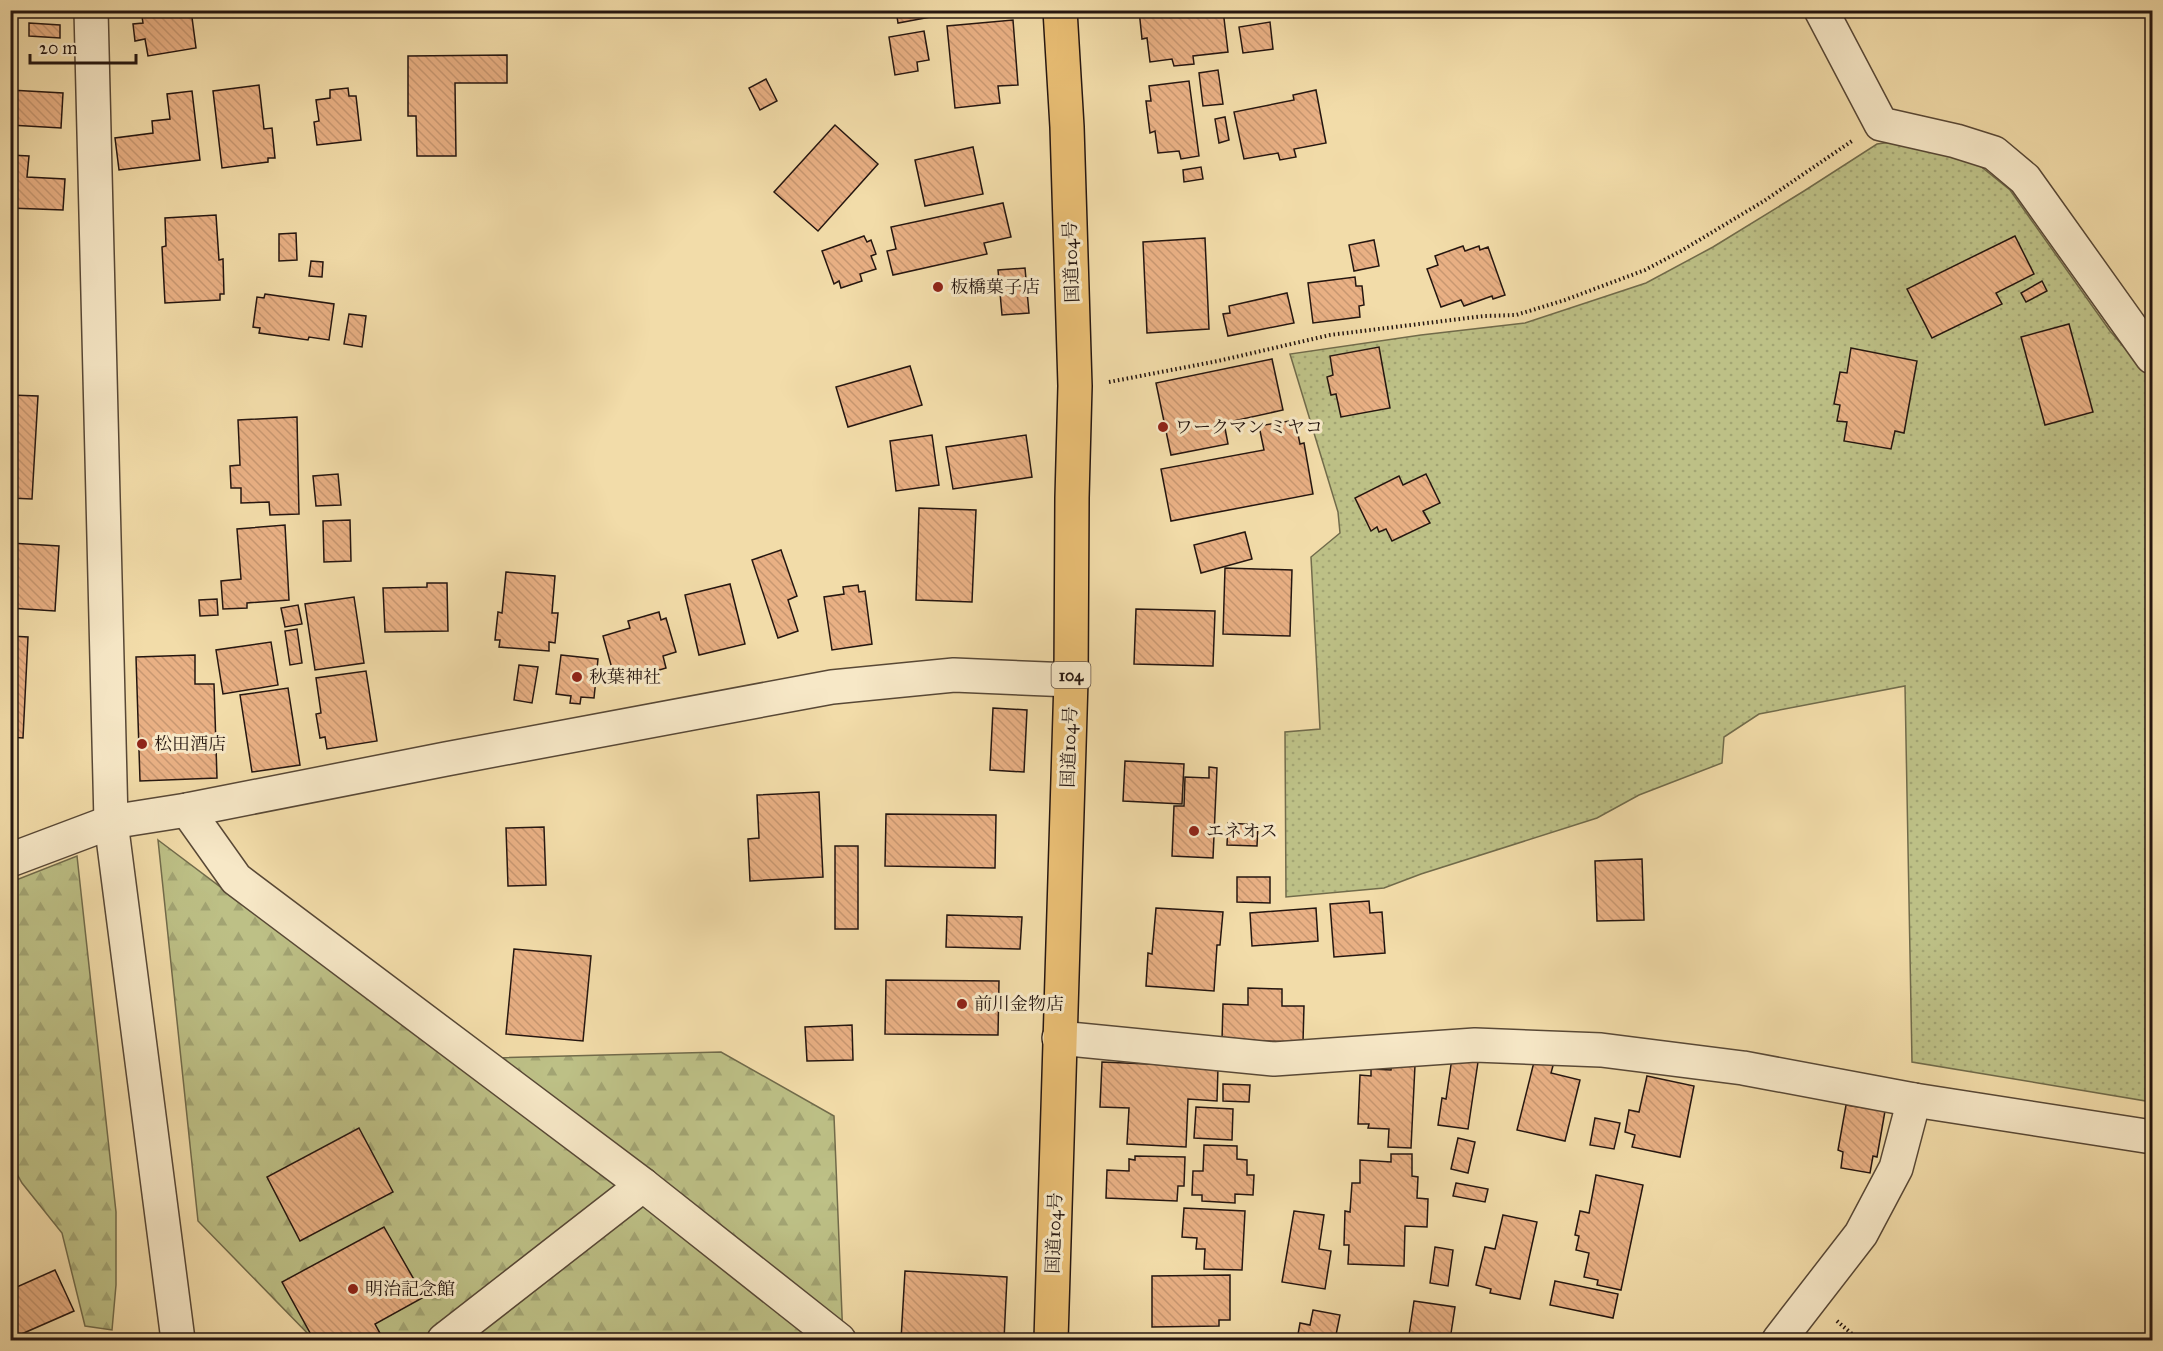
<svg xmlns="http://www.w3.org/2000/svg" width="2163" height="1351" font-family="'IM FELL Great Primer','Noto Serif JP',serif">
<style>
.grass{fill:url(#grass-dots);stroke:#716b4b;stroke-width:1.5}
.forest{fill:url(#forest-firs);stroke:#716b4b;stroke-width:1.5}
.building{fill:url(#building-back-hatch);stroke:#251610;stroke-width:1.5}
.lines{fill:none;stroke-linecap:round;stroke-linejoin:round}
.minor-casing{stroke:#584836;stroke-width:36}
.highway-casing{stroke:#251610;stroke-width:36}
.path{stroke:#251610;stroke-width:4;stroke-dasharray:1.5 3;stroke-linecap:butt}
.minor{stroke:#f7e8c7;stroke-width:33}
.highway{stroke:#e9be74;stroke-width:33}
.poi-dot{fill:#8f2418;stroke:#f7e8c7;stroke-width:2}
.labels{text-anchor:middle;stroke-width:6;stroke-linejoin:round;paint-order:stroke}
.shield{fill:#f7e8c7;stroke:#645547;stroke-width:1.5}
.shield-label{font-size:16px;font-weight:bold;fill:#251610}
.street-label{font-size:18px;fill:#251610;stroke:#f7e8c7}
.poi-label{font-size:18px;fill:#251610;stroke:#f7e8c7;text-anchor:start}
</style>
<defs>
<pattern id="grass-dots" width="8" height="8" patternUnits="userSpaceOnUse" patternTransform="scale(1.5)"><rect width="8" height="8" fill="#bdc086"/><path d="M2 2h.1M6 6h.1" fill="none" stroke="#a2a473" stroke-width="1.8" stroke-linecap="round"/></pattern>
<pattern id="forest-firs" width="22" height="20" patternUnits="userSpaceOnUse" patternTransform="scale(1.5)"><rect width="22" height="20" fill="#bdc086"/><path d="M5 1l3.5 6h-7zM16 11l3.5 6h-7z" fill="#a2a473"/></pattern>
<pattern id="building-back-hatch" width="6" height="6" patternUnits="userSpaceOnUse" patternTransform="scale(1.5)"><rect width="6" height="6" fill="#e9b084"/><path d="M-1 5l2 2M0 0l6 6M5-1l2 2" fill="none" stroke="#c89771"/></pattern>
</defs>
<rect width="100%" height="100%" fill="#f2dca9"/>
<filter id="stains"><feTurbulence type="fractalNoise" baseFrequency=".00333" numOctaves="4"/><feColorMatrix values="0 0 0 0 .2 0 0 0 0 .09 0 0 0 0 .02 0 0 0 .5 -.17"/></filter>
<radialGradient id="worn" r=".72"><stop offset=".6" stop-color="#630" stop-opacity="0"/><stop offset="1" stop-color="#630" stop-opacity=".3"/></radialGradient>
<!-- grass -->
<polygon class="grass" points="1899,141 1979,165 2010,190 2110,331 2152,379 2152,1102 1912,1062 1905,686 1759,714 1724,737 1722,763 1639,795 1597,818 1421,874 1384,888 1286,897 1285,732 1320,729 1311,557 1340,533 1338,512 1290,354 1421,335 1525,323 1646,283 1713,247 1804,191 1877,144"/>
<!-- forest -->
<g class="forest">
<polygon points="158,840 449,1059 721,1052 834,1116 843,1340 314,1340 198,1221"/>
<polygon points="77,856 116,1212 116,1285 112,1330 85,1326 62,1233 22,1183 11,1163 11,882"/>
</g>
<!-- building -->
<g class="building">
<polygon points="141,10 191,10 196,48 148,56 145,39 135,41 133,24 143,23"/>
<polygon points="896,10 930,10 931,17 898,23"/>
<polygon points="1139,10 1223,10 1228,52 1193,56 1194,64 1174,66 1172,59 1150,62 1147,38 1142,39"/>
<polygon points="1013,20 1018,85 998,86 1000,103 955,108 947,26"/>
<polygon points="1270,22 1273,49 1243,53 1239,27"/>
<polygon points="29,23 60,25 60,38 29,36"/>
<polygon points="924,31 929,60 917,62 918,71 895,75 889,37"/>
<polygon points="507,55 507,83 455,83 456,156 417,156 416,116 408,116 408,56"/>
<polygon points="1218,70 1223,104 1203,106 1199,73"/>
<polygon points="766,79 777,101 760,110 749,88"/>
<polygon points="1189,81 1199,156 1181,159 1179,151 1158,153 1155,131 1150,133 1146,101 1151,101 1149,86"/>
<polygon points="259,85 264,129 272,128 275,158 268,158 268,162 222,168 213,91"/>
<polygon points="348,88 349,96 356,96 361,140 317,145 314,122 319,121 316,100 330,98 330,90"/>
<polygon points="10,90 63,93 61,128 10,125"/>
<polygon points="1316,90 1326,143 1294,149 1296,157 1280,160 1278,153 1244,159 1234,112 1294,100 1293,95"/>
<polygon points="192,91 200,160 119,170 115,138 153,133 152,121 170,119 167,94"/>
<polygon points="1225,117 1229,140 1219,143 1215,119"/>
<polygon points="835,125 878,164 818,231 774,192"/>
<polygon points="973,147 983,194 925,206 915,160"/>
<polygon points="10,155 29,156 27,177 65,179 63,210 10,208"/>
<polygon points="1201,167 1203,179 1184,182 1183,170"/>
<polygon points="1003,203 1011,237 984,243 987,254 893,275 887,251 896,249 891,227"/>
<polygon points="216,215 219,260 223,259 224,294 220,294 220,300 165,303 162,247 166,246 165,218"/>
<polygon points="296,233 297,260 279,261 279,234"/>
<polygon points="864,236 867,242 871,240 876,254 871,256 876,269 860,274 862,281 841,288 839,281 834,284 822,251"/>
<polygon points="2015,236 2034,274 1996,293 2002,304 1932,338 1907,289"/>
<polygon points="1205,238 1209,329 1147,333 1143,242"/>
<polygon points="1374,240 1379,266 1354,271 1349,245"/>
<polygon points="1463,246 1465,251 1479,246 1480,250 1488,247 1505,295 1493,299 1492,296 1464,306 1461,300 1441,307 1427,269 1438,265 1435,256"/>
<polygon points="311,261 323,262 322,277 309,276"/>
<polygon points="1025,268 1029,313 1002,315 998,270"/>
<polygon points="1355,277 1356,286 1362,286 1364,305 1359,306 1360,317 1313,323 1308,283"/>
<polygon points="2042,281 2047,291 2026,302 2021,293"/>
<polygon points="1287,293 1294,323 1228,336 1223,314 1230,313 1229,306"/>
<polygon points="265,294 334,304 329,340 309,337 308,340 259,333 260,328 253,327 257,297 264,298"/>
<polygon points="349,314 366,316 362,347 344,344"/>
<polygon points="2069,324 2093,412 2045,425 2021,337"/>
<polygon points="1379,347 1390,408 1341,417 1336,394 1331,395 1327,377 1333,375 1330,356"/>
<polygon points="1851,348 1917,361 1904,433 1895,431 1891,449 1844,441 1847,422 1837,421 1840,405 1834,404 1840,372 1847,373"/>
<polygon points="1272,359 1283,410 1224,423 1228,444 1171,455 1156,383"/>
<polygon points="910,366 922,405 848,427 836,387"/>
<polygon points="10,395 38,396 32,499 10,498"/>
<polygon points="297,417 299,514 270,515 269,502 241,503 241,488 231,488 230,466 240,465 238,420"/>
<polygon points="1295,420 1300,444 1304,443 1313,494 1171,521 1161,469 1264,450 1259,426"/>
<polygon points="932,435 939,485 896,491 890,441"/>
<polygon points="1026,435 1032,477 953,489 946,447"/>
<polygon points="338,474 341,505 316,506 313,476"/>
<polygon points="1426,474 1440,503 1423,511 1430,523 1392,541 1386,529 1379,532 1377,527 1371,531 1355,498 1399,476 1403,485"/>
<polygon points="919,508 976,510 972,602 916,600"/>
<polygon points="350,520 351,561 324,562 323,521"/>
<polygon points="285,525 289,600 247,603 247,608 223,609 221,581 241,579 237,529"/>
<polygon points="1245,532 1252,559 1201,573 1194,545"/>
<polygon points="10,543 59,546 55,611 10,608"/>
<polygon points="781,550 797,596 788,600 798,631 778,638 752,560"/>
<polygon points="1225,568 1292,570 1290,636 1223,634"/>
<polygon points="506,572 555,576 552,613 558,613 555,643 549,642 549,651 499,647 500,640 495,640 498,612 502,613"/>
<polygon points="427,583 447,583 448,631 385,632 383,588 427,587"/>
<polygon points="730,584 745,644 699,655 685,595"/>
<polygon points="858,585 859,592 865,591 872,644 832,650 824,597 844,594 843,587"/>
<polygon points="354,597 364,663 315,670 305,604"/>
<polygon points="217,599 218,615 200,616 199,600"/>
<polygon points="298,605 302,624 285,627 281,608"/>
<polygon points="1136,609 1215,611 1213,666 1134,664"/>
<polygon points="659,612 661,620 666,618 676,652 663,656 666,668 616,683 603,636 630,628 628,621"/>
<polygon points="297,629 302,663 290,665 285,631"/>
<polygon points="10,636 28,637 23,738 10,737"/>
<polygon points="271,642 278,685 223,694 216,650"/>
<polygon points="195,655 195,684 214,684 217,778 140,781 136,657"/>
<polygon points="561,655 598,659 594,698 581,697 580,704 570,703 571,696 556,694"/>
<polygon points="519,665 538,667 532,703 514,700"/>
<polygon points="366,671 377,741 327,749 325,737 320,738 316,714 321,713 316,678"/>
<polygon points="288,688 300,765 252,772 240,695"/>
<polygon points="993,708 1027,710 1024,772 990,770"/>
<polygon points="10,749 17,750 17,768 10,767"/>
<polygon points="1125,761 1184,764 1182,804 1123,801"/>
<polygon points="1209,767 1217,768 1213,858 1172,856 1174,806 1184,806 1185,777 1209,778"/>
<polygon points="819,792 823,877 750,881 748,839 759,838 757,795"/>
<polygon points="886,814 996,815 995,868 885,866"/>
<polygon points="1228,823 1258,825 1257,846 1227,845"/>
<polygon points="544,827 546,885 508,886 506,828"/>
<rect x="835" y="846" width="23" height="83"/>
<polygon points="1642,859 1644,920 1597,921 1595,861"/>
<polygon points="1237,877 1270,877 1270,903 1237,902"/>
<polygon points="1369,901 1370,913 1382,912 1385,953 1334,957 1330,904"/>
<polygon points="1156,908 1223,912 1220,945 1217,945 1214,991 1146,986 1148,953 1152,954"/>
<polygon points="1316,908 1318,941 1252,946 1250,913"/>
<polygon points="947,915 1022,917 1020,949 946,947"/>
<polygon points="514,949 591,956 583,1041 506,1034"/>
<polygon points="886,980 999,981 998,1035 885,1034"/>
<polygon points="1248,988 1282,989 1282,1006 1304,1006 1303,1042 1222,1040 1223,1004 1248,1005"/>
<polygon points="852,1025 853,1060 807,1061 805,1027"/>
<polygon points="1452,1058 1478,1062 1468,1129 1438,1125 1442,1098 1446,1099"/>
<polygon points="1535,1058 1554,1062 1551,1073 1580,1080 1565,1141 1517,1130"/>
<polygon points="1102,1062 1218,1067 1217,1101 1188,1099 1186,1147 1127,1144 1129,1108 1100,1107"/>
<polygon points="1392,1064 1415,1065 1411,1148 1388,1147 1389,1129 1368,1128 1369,1124 1358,1124 1360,1075 1371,1076 1371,1069 1391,1070"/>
<polygon points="1647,1076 1694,1086 1680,1157 1632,1147 1635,1135 1625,1132 1629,1110 1639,1112"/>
<polygon points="1223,1084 1250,1085 1249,1102 1223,1101"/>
<polygon points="1846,1105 1885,1111 1877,1157 1873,1156 1870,1173 1841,1168 1843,1152 1838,1150"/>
<polygon points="1196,1107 1233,1109 1232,1140 1194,1138"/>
<polygon points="1595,1118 1620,1123 1614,1149 1590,1145"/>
<polygon points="359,1128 393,1192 300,1241 267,1177"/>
<polygon points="1458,1138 1475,1142 1468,1173 1451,1169"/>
<polygon points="1204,1145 1237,1146 1237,1159 1247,1160 1247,1175 1254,1175 1253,1195 1235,1194 1235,1203 1202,1201 1202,1195 1192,1195 1193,1171 1203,1171"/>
<polygon points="1391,1154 1412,1154 1412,1176 1418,1177 1417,1198 1428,1199 1427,1227 1405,1226 1404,1266 1348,1264 1349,1245 1344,1245 1345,1211 1350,1212 1352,1183 1360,1183 1360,1160 1391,1162"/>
<polygon points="1135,1156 1185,1157 1184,1186 1178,1186 1177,1201 1106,1198 1107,1170 1129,1171 1129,1159 1135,1160"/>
<polygon points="1596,1175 1643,1185 1621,1290 1597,1285 1598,1280 1584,1277 1589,1253 1576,1250 1579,1236 1575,1235 1580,1211 1589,1213"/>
<polygon points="1456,1183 1488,1189 1485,1202 1453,1196"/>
<polygon points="1184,1208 1245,1211 1242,1270 1204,1269 1205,1249 1196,1249 1197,1238 1182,1237"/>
<polygon points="1294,1211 1324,1215 1319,1249 1331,1251 1325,1289 1282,1282"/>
<polygon points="1503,1215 1537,1222 1520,1299 1490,1293 1491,1289 1476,1285 1485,1247 1495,1249"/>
<polygon points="384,1227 424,1297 375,1324 382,1337 375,1340 314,1340 282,1282"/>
<polygon points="1435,1247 1453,1250 1448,1286 1430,1283"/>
<polygon points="55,1270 74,1311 10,1339 10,1290"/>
<polygon points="905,1271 1007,1277 1004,1340 901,1340"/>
<polygon points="1230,1275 1230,1320 1219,1320 1219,1326 1152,1327 1152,1276"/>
<polygon points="1555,1281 1618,1294 1613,1318 1550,1305"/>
<polygon points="1414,1301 1455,1307 1450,1340 1409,1335"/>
<polygon points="1313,1310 1340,1315 1335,1340 1297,1340 1300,1323 1310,1325"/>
</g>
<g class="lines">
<defs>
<g id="minor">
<polyline points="91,10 111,822 178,1340"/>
<polyline points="1821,10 1881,124 1956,141 1994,153 2025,179 2152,357"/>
<polyline points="187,810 236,879 643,1185 839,1340"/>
<polyline points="10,860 111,822 187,810 446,759 832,687 954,675 1071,680"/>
<polyline points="1059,1038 1274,1059 1475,1045 1601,1050 1743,1068 1914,1100 2152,1137"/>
<polyline points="444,1340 643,1185"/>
<polyline points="1779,1340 1861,1234 1896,1168 1914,1100"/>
</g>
<polyline id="highway" points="1051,1340 1071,680 1072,498 1075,386 1067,127 1060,10"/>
</defs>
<!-- minor casing -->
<use href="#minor" class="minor-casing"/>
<!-- highway casing -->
<use href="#highway" class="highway-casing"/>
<!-- path -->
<g class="path">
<polyline points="1109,382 1218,361 1330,335 1484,316 1516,315 1565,300 1645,270 1681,251 1764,201 1852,141"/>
<polyline points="1837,1321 1859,1340"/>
</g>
<!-- minor -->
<use href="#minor" class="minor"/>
<!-- highway -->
<use href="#highway" class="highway"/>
</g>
<!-- markers -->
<g class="poi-dot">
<circle cx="938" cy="287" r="6"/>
<circle cx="1163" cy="427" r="6"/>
<circle cx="577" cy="677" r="6"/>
<circle cx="142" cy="744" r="6"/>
<circle cx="1194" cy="831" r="6"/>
<circle cx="962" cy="1004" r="6"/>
<circle cx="353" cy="1289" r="6"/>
</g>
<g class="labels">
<!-- shield labels -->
<rect class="shield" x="1051.5" y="662" width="39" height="26" rx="4.5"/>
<g class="shield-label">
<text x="1071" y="681">104</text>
</g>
<!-- street labels -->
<g class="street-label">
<text transform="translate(1071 262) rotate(-92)" y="6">国道104号</text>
<text transform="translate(1069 747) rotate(-88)" y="6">国道104号</text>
<text transform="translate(1054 1233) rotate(-88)" y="6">国道104号</text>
</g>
<!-- poi labels -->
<g class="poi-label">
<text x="950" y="293">板橋菓子店</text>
<text x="1175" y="433">ワークマン ミヤコ</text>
<text x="589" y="683">秋葉神社</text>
<text x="154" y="750">松田酒店</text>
<text x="1206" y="837">エネオス</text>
<text x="974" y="1010">前川金物店</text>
<text x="365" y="1295">明治記念館</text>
</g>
</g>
<!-- margin -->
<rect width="2163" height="1351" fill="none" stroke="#f2dca9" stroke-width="36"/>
<rect x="12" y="12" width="2139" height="1327" fill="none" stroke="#251610" stroke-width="3"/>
<rect x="18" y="18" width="2127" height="1315" fill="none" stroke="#251610" stroke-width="1.5"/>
<!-- scale -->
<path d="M30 54v9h106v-9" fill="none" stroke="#251610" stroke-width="3"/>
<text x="39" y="54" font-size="18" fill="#251610" stroke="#f7e8c7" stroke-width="4.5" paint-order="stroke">20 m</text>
<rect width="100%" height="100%" filter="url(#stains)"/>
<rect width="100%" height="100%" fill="url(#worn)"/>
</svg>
